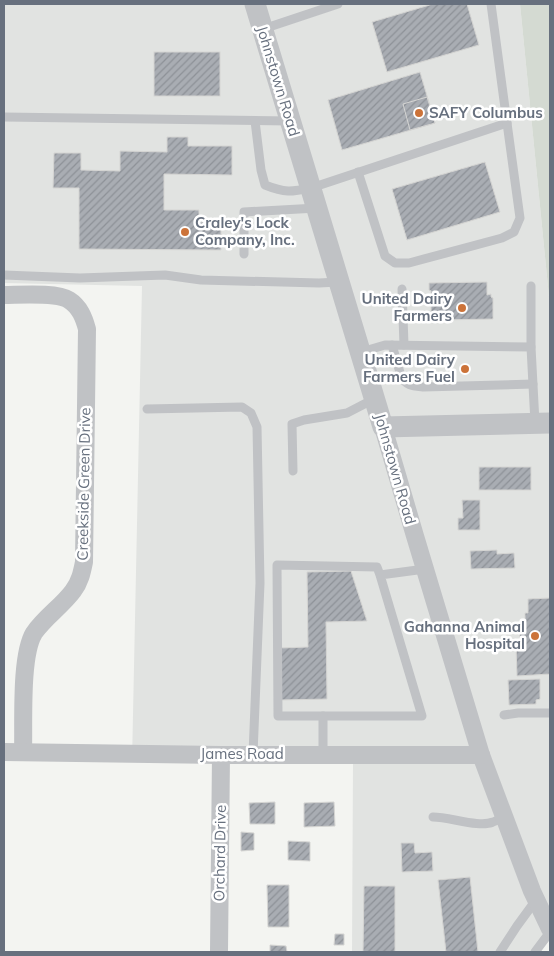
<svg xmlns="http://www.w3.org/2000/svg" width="554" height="956" font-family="Mulish,sans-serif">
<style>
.built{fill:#e1e3e1}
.park{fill:#d4dad2}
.building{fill:url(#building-hatch);stroke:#d5d5d3}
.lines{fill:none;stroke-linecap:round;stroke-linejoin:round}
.service{stroke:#c0c2c5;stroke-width:9}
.minor{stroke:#c0c2c5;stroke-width:18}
.tertiary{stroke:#c0c2c5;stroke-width:21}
.poi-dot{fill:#cc7339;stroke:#fff;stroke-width:2}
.labels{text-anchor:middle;stroke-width:5;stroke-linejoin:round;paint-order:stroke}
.street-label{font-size:15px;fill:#67707e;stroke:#fff}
.poi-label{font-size:15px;font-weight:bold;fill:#67707e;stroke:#fff;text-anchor:end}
</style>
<defs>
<pattern id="building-hatch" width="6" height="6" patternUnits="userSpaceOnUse" patternTransform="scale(1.25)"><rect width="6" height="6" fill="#a9adb3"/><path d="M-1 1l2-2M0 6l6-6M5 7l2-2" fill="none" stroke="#8d9197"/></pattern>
</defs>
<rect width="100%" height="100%" fill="#f3f4f1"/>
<!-- built -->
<polygon class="built" points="4,4 520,4 550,307 550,938 538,952 352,952 353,764 132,762 142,286 4,283"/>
<!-- park -->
<polygon class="park" points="520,4 550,4 550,307"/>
<!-- building -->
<g class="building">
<polygon points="433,4 467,4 479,45 387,72 372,22"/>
<rect x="154" y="52" width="66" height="44"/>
<polygon points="420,72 435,123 342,150 328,100"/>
<polygon points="427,97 435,123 410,130 403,104"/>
<polygon points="167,137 188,137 188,146 232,146 232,175 164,174 164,210 199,210 199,222 221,222 221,250 79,249 79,188 53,188 54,153 81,153 81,170 120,171 120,151 167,152"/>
<polygon points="485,162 500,212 407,240 392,189"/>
<polygon points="487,282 487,295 491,294 491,297 493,298 493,319 437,320 437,319 431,319 431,291 429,290 429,283"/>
<rect x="479" y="467" width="52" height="23"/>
<polygon points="462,500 480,500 480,530 458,530 458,518 463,518"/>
<polygon points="497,550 497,554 514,553 515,568 471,569 470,551"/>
<polygon points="351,571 367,621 326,622 327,699 280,700 280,648 308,647 307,572"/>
<polygon points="550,598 550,674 517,676 516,646 520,646 519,626 525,626 525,613 528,613 528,599"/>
<polygon points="540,679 540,699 536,700 536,704 509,705 508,680"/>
<polygon points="275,802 275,824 250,824 249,803"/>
<polygon points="334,802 335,826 304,827 304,803"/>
<polygon points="241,832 254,833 254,850 241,851"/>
<polygon points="288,841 310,842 310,861 288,860"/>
<polygon points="401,843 414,843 415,853 432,852 433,871 402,872"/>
<polygon points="470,877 478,952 446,952 438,880"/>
<polygon points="267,885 289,885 289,927 268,927"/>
<polygon points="364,886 395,886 395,952 363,952"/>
<polygon points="335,934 344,934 344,945 334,945"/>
<polygon points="270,945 286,946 287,952 270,952"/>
</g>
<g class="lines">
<!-- service -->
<g class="service">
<polyline points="263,29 338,4"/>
<polyline points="4,117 290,121"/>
<path d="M255 121 261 170 265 185C285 193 291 192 311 188L507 123 491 4"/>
<polyline points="358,172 385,256 395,263 409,263 502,238 514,232 520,218 507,123"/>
<polyline points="244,254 244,212 317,208"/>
<polyline points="4,275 80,278 165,275 201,280 319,283 338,282"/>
<polyline points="531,286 531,347"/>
<polyline points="402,289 404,345"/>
<path d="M392 345 401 376C406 386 413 386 423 387L533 384"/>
<polyline points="361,352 385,345 531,347 535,423"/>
<polyline points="147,409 242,407 251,413 257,427 260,583 253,754"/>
<polyline points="293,471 292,424 304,420 347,413 374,399"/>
<polyline points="380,575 377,567 277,565 278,716 422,716 380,575 425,569"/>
<polyline points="504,715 518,713 550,713"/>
<polyline points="323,716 323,754"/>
<path d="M433 817C450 817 479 828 493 822 497 821 500 818 504 816"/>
<polyline points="500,952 517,926 536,900"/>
<polyline points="535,952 550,932"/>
</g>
<!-- minor -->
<g class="minor">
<path d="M4 295C19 295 57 292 69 300 80 307 84 318 87 329L84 562C82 572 80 582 73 591 62 606 45 617 34 633 20 656 24 724 23 752"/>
<polyline points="383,427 415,536 481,755 532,891 550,929"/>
<polyline points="4,752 221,755 481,755"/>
<polyline points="219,952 221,755"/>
</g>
<!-- tertiary -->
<polyline class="tertiary" points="255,4 383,427 550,423"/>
</g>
<!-- markers -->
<g class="poi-dot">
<circle cx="419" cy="113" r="5"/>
<circle cx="185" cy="232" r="5"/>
<circle cx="462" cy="308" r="5"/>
<circle cx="465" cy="369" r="5"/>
<circle cx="535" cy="636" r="5"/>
</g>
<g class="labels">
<!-- street labels -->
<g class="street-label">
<text transform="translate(278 81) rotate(73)" y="5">Johnstown Road</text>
<text transform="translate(395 469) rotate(74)" y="5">Johnstown Road</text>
<text transform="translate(84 484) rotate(-89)" y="5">Creekside Green Drive</text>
<text x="242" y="759">James Road</text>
<text transform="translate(220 853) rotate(-89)" y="5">Orchard Drive</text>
</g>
<!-- poi labels -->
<g class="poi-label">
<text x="429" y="118" text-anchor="start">SAFY Columbus</text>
<text x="195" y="228" text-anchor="start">Craley's Lock<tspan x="195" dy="17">Company, Inc.</tspan></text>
<text x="452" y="304">United Dairy<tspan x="452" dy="17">Farmers</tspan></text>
<text x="455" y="365">United Dairy<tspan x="455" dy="17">Farmers Fuel</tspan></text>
<text x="525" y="632">Gahanna Animal<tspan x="525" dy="17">Hospital</tspan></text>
</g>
</g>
<!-- border -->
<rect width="554" height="956" fill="none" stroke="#67707e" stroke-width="10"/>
</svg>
